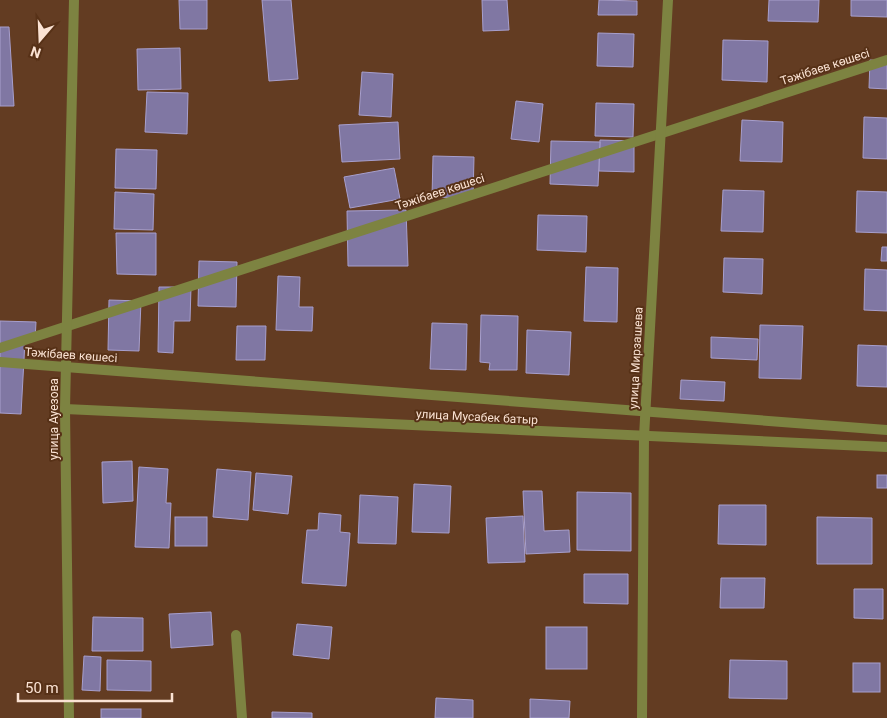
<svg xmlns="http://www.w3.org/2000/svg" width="887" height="718" font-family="Roboto,sans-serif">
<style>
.building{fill:#8077a3;stroke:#a79fcd}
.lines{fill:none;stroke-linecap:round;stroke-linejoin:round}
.service{stroke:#7d8341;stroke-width:10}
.minor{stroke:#7d8341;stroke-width:10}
.labels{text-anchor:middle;stroke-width:4;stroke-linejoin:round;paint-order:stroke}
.street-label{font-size:12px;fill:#fbe3d4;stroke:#573117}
</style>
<rect width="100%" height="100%" fill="#633c22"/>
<!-- building -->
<g class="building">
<polygon points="179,0 207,0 207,29 180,29"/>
<polygon points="262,0 291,0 298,79 269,81"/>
<polygon points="482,0 507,0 509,30 483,31"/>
<polygon points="599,0 637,1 637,15 598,15"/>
<polygon points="769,0 819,0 818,22 768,21"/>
<polygon points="851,0 887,0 887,17 851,16"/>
<polygon points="0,27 9,27 14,106 0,106"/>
<polygon points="598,33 634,34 633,67 597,66"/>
<polygon points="723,40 768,41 767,82 722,80"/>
<polygon points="180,48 181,89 138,90 137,49"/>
<polygon points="870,60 887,61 887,89 869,88"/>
<polygon points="362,72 393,74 391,117 359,115"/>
<polygon points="147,92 188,93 187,134 145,132"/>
<polygon points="516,101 543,104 539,142 511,139"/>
<polygon points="596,103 634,104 633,137 595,136"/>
<polygon points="864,117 887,118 887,159 863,158"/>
<polygon points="742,120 783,122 782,162 740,161"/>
<polygon points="398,122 400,159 342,162 339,125"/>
<polygon points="600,140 634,141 634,172 599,171"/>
<polygon points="551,141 600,142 598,186 550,184"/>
<polygon points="116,149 157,150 156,189 115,188"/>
<polygon points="433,156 474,157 473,198 432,197"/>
<polygon points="394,168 400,199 350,208 344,177"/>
<polygon points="723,190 764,191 763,232 721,231"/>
<polygon points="857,191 887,192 887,233 856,232"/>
<polygon points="115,192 154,194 153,230 114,229"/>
<polygon points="406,210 408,266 348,266 347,211"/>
<polygon points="538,215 587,216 586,252 537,250"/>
<polygon points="116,233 156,233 156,275 117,274"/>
<polygon points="882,247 887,247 887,261 881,261"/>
<polygon points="724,258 763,259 762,294 723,292"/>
<polygon points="199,261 237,262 236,307 198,306"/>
<polygon points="586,267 618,268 617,322 584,321"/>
<polygon points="865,269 887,270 887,311 864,310"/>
<polygon points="278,276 300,277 299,307 313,307 312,331 276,330"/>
<polygon points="159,287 191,287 190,321 174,321 173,353 158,352"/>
<polygon points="109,300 141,301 139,351 108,350"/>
<polygon points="481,315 518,316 517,370 489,370 490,363 480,362"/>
<polygon points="0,321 36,322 35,341 25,341 21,414 0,413"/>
<polygon points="432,323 467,324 466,370 430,369"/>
<polygon points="760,325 803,326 801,379 759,378"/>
<polygon points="237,326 266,326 265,360 236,360"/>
<polygon points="527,330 571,332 569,375 526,373"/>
<polygon points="711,337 758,339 757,360 711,358"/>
<polygon points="858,345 887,346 887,387 857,386"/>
<polygon points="681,380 725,382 724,401 680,399"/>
<polygon points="132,461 133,501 103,503 102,462"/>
<polygon points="139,467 168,469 166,503 171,503 169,548 135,547"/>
<polygon points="217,469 251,472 248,520 213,517"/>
<polygon points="256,473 292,476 288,514 253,510"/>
<rect x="877" y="475" width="10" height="13"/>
<polygon points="414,484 451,486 449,533 412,532"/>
<polygon points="523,491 542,491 544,531 569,530 570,552 526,554"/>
<polygon points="577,492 631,493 631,551 577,550"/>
<polygon points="360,495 398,497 396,544 358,543"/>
<polygon points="719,505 766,505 766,545 718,544"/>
<polygon points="319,513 341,515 340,532 350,533 346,586 302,583 307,530 318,530"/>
<polygon points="523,516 525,562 488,563 486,518"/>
<rect x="175" y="517" width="32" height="29"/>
<polygon points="817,517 872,518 872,564 817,564"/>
<polygon points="584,574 628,574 628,604 584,603"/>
<polygon points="721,578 765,578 764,608 720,608"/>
<polygon points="854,589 883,589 883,619 854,618"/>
<polygon points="211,612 213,645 171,648 169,614"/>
<polygon points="93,617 143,618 143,651 92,651"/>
<polygon points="297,624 332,627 329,659 293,655"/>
<rect x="546" y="627" width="41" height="42"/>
<polygon points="84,656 101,657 100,691 82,690"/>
<polygon points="107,660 151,661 151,691 107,690"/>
<polygon points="730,660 787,661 787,699 729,698"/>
<rect x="853" y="663" width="27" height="29"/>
<polygon points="436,698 473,700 473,718 435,718"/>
<polygon points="530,699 570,701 569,718 530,718"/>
<rect x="101" y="709" width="40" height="9"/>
<polygon points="272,712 312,713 312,718 272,718"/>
</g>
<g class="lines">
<!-- service -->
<polyline class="service" points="236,635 242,718"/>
<!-- minor -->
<g class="minor">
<polyline points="0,348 887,60"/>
<polyline points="0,362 887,430"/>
<polyline points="65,409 887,447"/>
<polyline points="69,718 65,409 74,0"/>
<polyline points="642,718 644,437 668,0"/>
</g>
</g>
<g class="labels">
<!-- street labels -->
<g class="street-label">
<text transform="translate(825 67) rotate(-18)" y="4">Тәжібаев көшесі</text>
<text transform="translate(440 192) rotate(-18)" y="4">Тәжібаев көшесі</text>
<text transform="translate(71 355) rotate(4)" y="4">Тәжібаев көшесі</text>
<text transform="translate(636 358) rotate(-87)" y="4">улица Мирзашева</text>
<text transform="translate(477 417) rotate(3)" y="4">улица Мусабек батыр</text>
<text transform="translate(54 419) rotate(-90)" y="4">улица Ауезова</text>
</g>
</g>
<!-- north arrow -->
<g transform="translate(40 40) rotate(199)" stroke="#573117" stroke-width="4" paint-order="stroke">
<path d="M0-4L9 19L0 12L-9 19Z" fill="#fbe3d4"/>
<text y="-8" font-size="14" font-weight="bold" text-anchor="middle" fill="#fbe3d4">N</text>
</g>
<!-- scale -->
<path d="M18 693v8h154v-8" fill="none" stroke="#fbe3d4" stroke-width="2.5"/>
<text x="25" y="693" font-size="15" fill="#fbe3d4" stroke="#573117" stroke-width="4" paint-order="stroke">50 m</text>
</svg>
